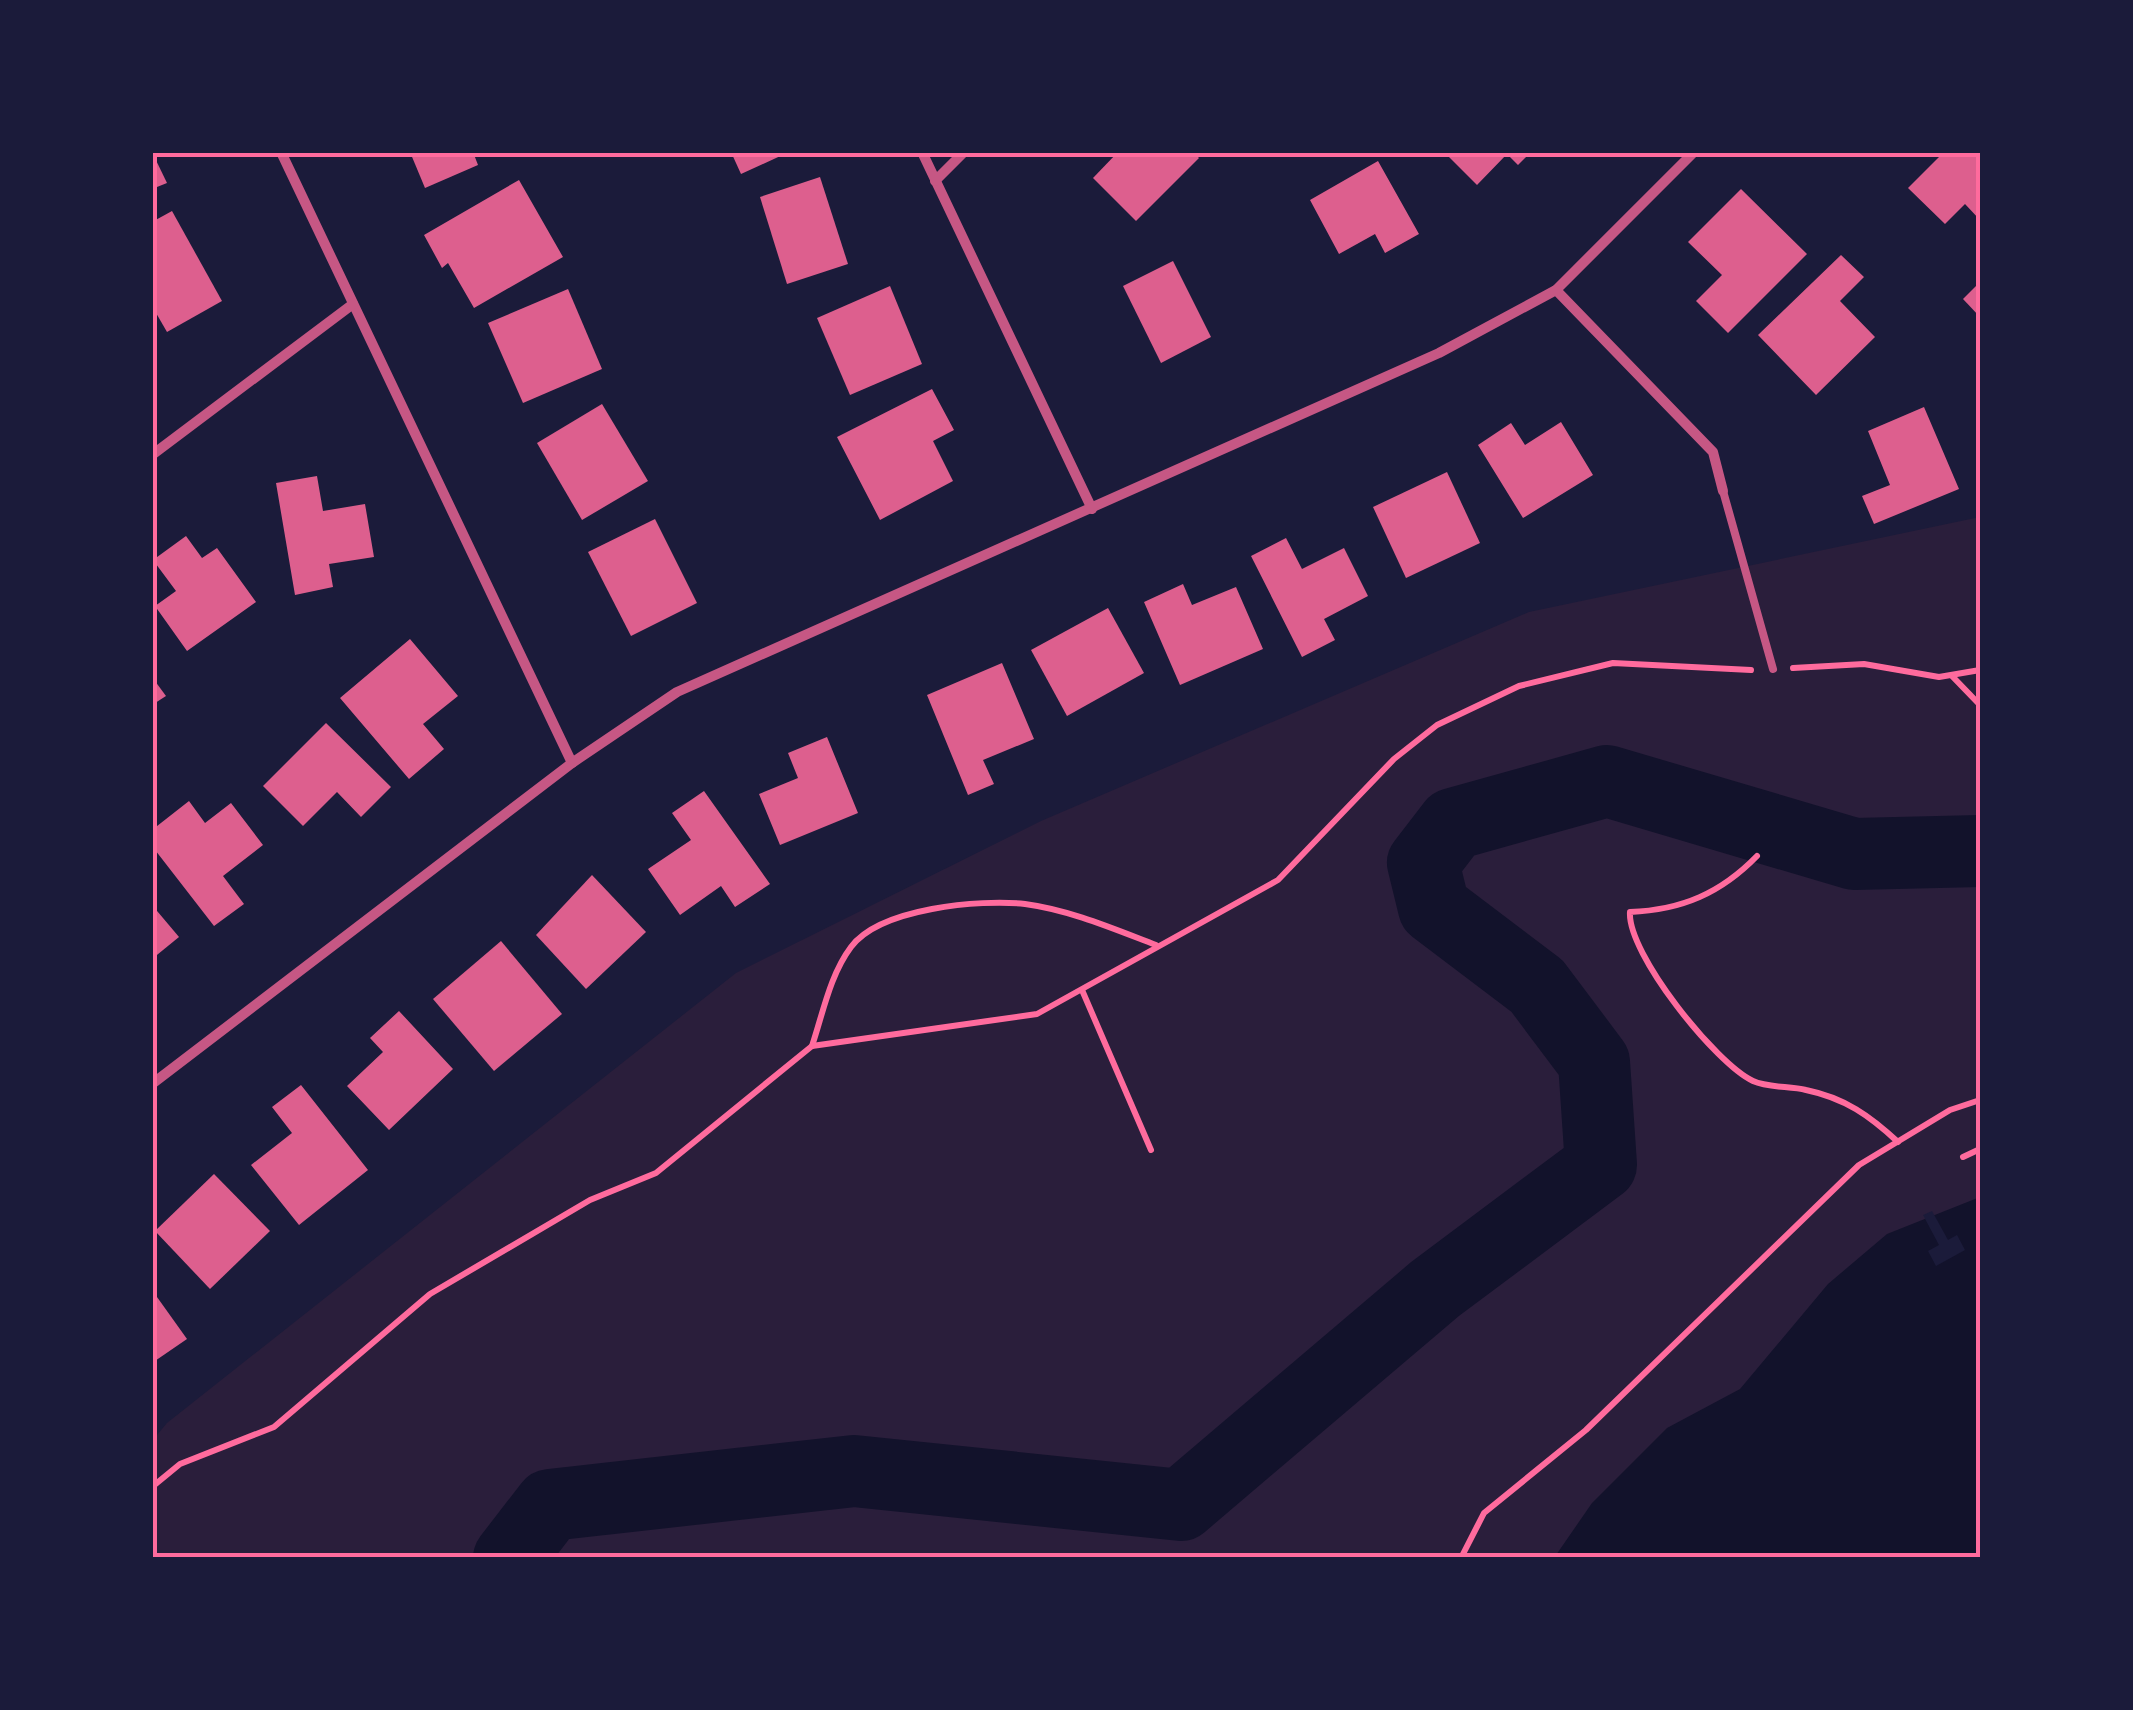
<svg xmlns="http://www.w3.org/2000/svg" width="2133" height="1710" font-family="'Archivo Narrow',sans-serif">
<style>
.green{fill:#2a1e3b}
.water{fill:#12122b}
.pier{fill:#1b1b3a}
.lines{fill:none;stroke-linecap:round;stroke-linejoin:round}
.river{stroke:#12122b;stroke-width:72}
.building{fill:#dd5f8e}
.path{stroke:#ff6b9d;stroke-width:6}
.service{stroke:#c65784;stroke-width:8}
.minor{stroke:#c65784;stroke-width:10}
.neatline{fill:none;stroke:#ff6b9d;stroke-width:4}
</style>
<rect width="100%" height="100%" fill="#1b1b3a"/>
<!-- green -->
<polygon class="green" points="1980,517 1980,1557 153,1558 153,1440 167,1423 736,973 1041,821 1529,612"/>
<!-- water -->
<polygon class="water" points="1980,1197 1980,1557 1554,1558 1592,1503 1667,1428 1740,1389 1828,1284 1887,1234"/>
<!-- pier -->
<polygon class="pier" points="1932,1211 1948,1240 1957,1235 1965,1250 1936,1266 1928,1251 1939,1245 1923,1215"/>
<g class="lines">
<!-- river -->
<polyline class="river" points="509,1558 550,1505 854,1471 1181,1505 1435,1289 1601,1165 1594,1062 1537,986 1434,908 1423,863 1453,824 1607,781 1854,854 1980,851"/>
</g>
<!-- building -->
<g class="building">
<polygon points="152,152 167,183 152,189"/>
<polygon points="410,152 473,152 478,165 425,188"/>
<polygon points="731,152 789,152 741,174"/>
<polygon points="1118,152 1193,152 1199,158 1136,221 1093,178"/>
<polygon points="1444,152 1531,152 1518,165 1507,154 1477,185"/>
<polygon points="1944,152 1980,152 1980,220 1965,204 1945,224 1908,188"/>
<polygon points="1378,161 1419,234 1385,253 1375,234 1339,254 1310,200"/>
<polygon points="820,177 848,264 787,284 760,197"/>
<polygon points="519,180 563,257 474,308 448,263 442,268 424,235"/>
<polygon points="1741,189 1807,254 1728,333 1696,301 1722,275 1688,242"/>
<polygon points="172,211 222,301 167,332 152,306 152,222"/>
<polygon points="1841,255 1864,277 1840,301 1875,337 1816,395 1758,335"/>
<polygon points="1173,261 1211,337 1161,363 1123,286"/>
<polygon points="1980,282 1980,317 1963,299"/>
<polygon points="890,286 922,364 850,395 817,318"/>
<polygon points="568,289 602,369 523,403 488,323"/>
<polygon points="932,389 954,430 933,441 953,481 880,520 837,437"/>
<polygon points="602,404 648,481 582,520 537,443"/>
<polygon points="1924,407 1959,489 1874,524 1862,496 1890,485 1868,431"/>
<polygon points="1561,422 1593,475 1523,518 1478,445 1511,423 1525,445"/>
<polygon points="1447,472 1480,543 1406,578 1373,507"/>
<polygon points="317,476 323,511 365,504 374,557 329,564 333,587 295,595 276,483"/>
<polygon points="655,519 697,603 631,636 588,552"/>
<polygon points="186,536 202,558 217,548 256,602 187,651 155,606 176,591 153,560"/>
<polygon points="1286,538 1302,569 1344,548 1368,596 1324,619 1335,640 1302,657 1251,556"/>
<polygon points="1183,584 1192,605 1236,587 1263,649 1180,685 1144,602"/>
<polygon points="1108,608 1144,673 1067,716 1031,650"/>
<polygon points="410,639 458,696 423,724 444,749 409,779 340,698"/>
<polygon points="1002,663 1034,739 983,760 994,784 968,795 927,695"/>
<polygon points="152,677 166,696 152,705"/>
<polygon points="326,723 391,787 361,817 337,792 303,826 263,786"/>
<polygon points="827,737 858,813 780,845 759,794 798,778 788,753"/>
<polygon points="704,791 770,884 735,907 721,886 680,915 648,869 691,840 672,813"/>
<polygon points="189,801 205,823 231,803 263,845 223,876 244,904 214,926 152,846 152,830"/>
<polygon points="592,875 646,932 586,989 536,935"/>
<polygon points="152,905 179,937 152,959"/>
<polygon points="501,941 562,1014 494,1071 433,999"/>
<polygon points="399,1011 453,1069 389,1130 347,1086 383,1052 370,1038"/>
<polygon points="301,1085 368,1170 299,1225 251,1165 292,1133 272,1107"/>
<polygon points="214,1174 270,1231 210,1289 155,1231"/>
<polygon points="152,1290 187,1339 152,1363"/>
</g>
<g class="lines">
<!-- path -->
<g class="path">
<polyline points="1793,668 1864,664 1939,677 1980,670"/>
<polyline points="1952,676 1980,705"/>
<path d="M1757 856C1721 893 1682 910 1630 912 1627 953 1716 1064 1753 1081 1768 1088 1790 1086 1806 1090 1845 1098 1870 1116 1898 1142"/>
<polyline points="1082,990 1151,1150"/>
<path d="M812 1046C823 1013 830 975 851 947 880 908 980 899 1025 904 1070 910 1114 929 1156 945"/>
<polyline points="1963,1157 1980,1149"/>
<polyline points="152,1487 180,1464 274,1427 430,1294 590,1200 656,1173 812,1046 1037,1014 1278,880 1394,759 1437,725 1519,686 1613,663 1751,670"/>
<polyline points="1461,1558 1484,1513 1586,1430 1859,1165 1950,1110 1980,1100"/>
</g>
<!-- service -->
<polyline class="service" points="1723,491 1773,669"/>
<!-- minor -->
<g class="minor">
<polyline points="281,152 572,763"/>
<polyline points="922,152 1092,509"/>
<polyline points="935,181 964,152"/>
<polyline points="1556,290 1713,452 1723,491"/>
<polyline points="152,455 353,304"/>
<polyline points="152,1084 572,763 677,692 1439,353 1556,290 1694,152"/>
</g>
</g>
<!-- border -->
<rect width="2133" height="1710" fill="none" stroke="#1b1b3a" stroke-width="310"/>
<rect x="155" y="155" width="1823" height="1400" class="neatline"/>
</svg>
